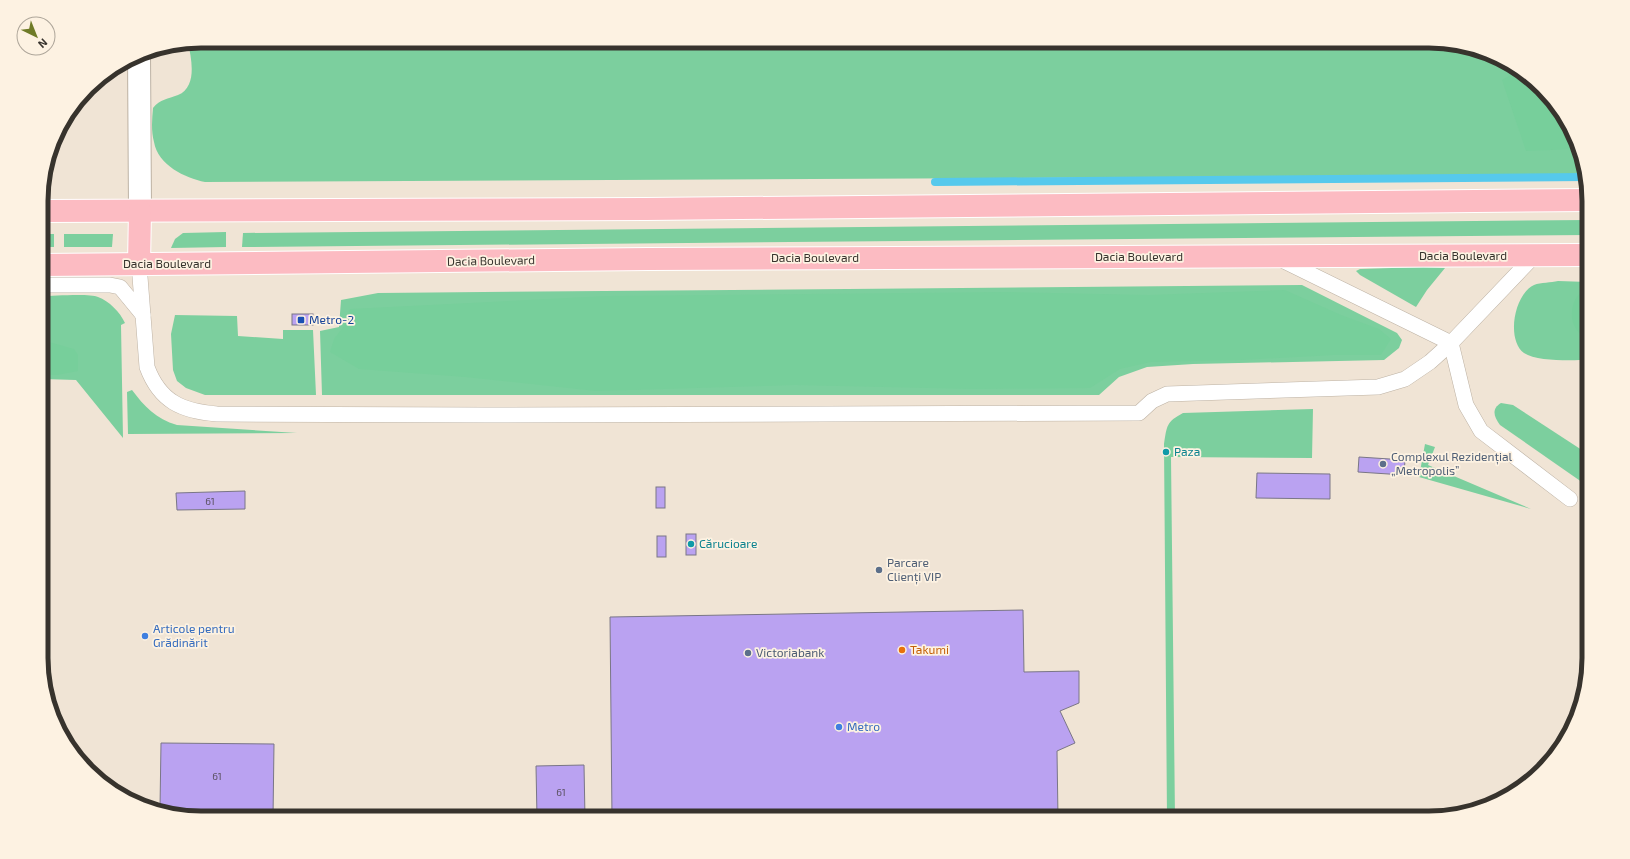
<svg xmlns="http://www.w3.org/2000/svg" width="1630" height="859" font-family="'Exo 2',sans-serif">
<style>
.green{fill:#7ccf9e}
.forest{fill:#77cf9b}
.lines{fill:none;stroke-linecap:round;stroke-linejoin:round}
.stream{stroke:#56c9ec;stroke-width:8}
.building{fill:#baa2f1;stroke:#7a7686}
.service-casing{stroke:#bdb2a4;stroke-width:16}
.minor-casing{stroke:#bdb2a4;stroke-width:24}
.primary-casing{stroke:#fff;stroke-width:24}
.service{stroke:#fff;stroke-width:15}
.minor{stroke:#fff;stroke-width:22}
.primary{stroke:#fcbbc2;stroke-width:22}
.transit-dot{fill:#1a4fb4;stroke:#fdf2e2;stroke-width:1.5}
.culture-dot{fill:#0f9aa8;stroke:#fdf2e2;stroke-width:1.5}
.service-dot{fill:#5c6f8a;stroke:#fdf2e2;stroke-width:1.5}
.shop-dot{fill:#3f7fe0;stroke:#fdf2e2;stroke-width:1.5}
.food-dot{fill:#e8710a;stroke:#fdf2e2;stroke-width:1.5}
.labels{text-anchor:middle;stroke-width:3.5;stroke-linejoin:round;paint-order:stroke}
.number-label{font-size:10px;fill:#584f5e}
.street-label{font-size:12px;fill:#37332d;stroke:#fdf2e2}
.transit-label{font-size:12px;fill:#164399;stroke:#fdf2e2;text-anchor:start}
.culture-label{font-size:12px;fill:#0d838f;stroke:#fdf2e2;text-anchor:start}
.service-label{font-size:12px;fill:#4e5e75;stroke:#fdf2e2;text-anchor:start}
.shop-label{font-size:12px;fill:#366cbe;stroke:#fdf2e2;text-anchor:start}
.food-label{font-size:12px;fill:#c56008;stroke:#fdf2e2;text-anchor:start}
.rim{fill:none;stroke:#37332d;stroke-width:5}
</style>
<rect width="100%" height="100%" fill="#f0e4d5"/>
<!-- green -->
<g class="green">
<path d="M201 41H1429L1500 58 1534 80 1562 112 1586 175 205 182C185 178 158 165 154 142 151 131 152 119 153 108 160 99 168 99 178 95 197 87 192 60 188 43Z"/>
<polygon points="1588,220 1588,235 242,247 243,233"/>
<polygon points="226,232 226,247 171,248 175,239 183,233"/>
<rect x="41" y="234" width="13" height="13"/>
<polygon points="64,234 113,234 112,247 64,247"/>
<polygon points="1423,267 1445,268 1427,290 1416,307 1360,275 1356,271 1360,269"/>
<path d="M1558 281 1588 282V360C1572 360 1537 362 1524 353 1506 340 1514 294 1534 285 1541 282 1551 283 1558 281Z"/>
<polygon points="1302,285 1397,333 1402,340 1399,348 1384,360 1193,364 1147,367 1119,377 1099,395 322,395 320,331 339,327 341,300 378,293"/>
<path d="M42 296C53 296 90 293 98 297 109 301 120 312 125 323L121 325 123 438 76 380 42 379Z"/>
<polygon points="175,315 237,316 238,336 283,339 283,330 313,330 316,395 205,395 186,388 177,381 173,370 171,334"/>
<path d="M132 390C144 406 156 419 177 425L297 433 128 434 127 392Z"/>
<path d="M1501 403 1513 405 1588 454 1589 487 1500 425C1494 417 1491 409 1501 403Z"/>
<path d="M1313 409 1312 458 1171 457 1175 818H1167L1164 444C1167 426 1166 422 1183 413Z"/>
<polygon points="1425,444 1435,447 1428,465 1531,509 1419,477"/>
</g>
<!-- forest -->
<g class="forest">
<polygon points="1519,70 1534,80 1562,112 1576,149 1526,151 1502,80"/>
<path d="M1588 289V342C1584 338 1578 333 1575 327 1568 314 1573 293 1588 289Z"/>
<polygon points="1285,290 1341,315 1379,329 1391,339 1381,355 1334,355 1241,360 1151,362 1120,369 1090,388 972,389 795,385 596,391 465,377 359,369 330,352 334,339 344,326 350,309 607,296 1005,292 1149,295"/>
<polygon points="42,340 74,349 78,355 78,371 57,375 42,375"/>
</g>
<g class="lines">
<!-- stream -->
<polyline class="stream" points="935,182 1587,177"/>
</g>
<!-- building -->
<g class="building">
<rect x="292" y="314" width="21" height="11"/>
<polygon points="1359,457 1405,460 1404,475 1358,472"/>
<polygon points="1257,473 1330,474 1330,499 1256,498"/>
<rect x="656" y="487" width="9" height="21"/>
<polygon points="245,491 245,509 177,510 176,493"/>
<rect x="686" y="534" width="10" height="21"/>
<rect x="657" y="536" width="9" height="21"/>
<polygon points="1023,610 1024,672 1079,671 1079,703 1060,711 1075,743 1057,751 1058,818 612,818 610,617"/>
<polygon points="161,743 274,744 273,818 201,818 160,808"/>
<polygon points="584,765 585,818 537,818 536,766"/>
</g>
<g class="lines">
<defs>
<g id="service">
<polyline points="1280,259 1451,343"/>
<path d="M139 264 147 367C160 402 182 411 217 414L485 415 1139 413 1152 401 1167 394 1378 387 1405 379 1430 362 1451 343 1534 256"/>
<polyline points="42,285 110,285 120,287 143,315"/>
<polyline points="1451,343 1466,405 1481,431 1570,499"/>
</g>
<polyline id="minor" points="139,54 140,211"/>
<g id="primary">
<polyline points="41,211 646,209 1588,200"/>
<polyline points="139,264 140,211"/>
<polyline points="42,265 648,259 1588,255"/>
</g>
</defs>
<!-- service casing -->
<use href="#service" class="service-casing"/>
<!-- minor casing -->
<use href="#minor" class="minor-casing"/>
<!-- primary casing -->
<use href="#primary" class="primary-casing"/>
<!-- service -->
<use href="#service" class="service"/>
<!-- minor -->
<use href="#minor" class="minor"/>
<!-- primary -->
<use href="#primary" class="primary"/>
</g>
<!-- markers -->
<rect class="transit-dot" x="297" y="316" width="8" height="8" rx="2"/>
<g class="culture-dot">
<circle cx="1166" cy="452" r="4"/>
<circle cx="691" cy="544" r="4"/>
</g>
<g class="service-dot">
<circle cx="1383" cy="464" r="4"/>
<circle cx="879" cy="570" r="4"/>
<circle cx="748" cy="653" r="4"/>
</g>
<g class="shop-dot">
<circle cx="145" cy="636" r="4"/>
<circle cx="839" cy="727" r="4"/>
</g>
<circle class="food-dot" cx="902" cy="650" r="4"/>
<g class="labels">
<!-- number labels -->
<g class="number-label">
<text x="210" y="505">61</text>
<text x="217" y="780">61</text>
<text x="561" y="796">61</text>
</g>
<!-- street labels -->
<g class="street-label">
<text x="1463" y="260">Dacia Boulevard</text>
<text x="1139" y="261">Dacia Boulevard</text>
<text x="815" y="262">Dacia Boulevard</text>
<text transform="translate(491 261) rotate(-1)" y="4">Dacia Boulevard</text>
<text x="167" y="268">Dacia Boulevard</text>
</g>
<!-- transit labels -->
<g class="transit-label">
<text x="309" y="324">Metro-2</text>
</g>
<!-- culture labels -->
<g class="culture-label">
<text x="1174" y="456">Paza</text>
<text x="699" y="548">Cărucioare</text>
</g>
<!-- service labels -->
<g class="service-label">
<text x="1391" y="461">Complexul Rezidențial<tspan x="1391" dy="14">„Metropolis”</tspan></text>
<text x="887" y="567">Parcare<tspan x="887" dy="14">Clienți VIP</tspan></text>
<text x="756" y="657">Victoriabank</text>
</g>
<!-- shop labels -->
<g class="shop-label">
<text x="153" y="633">Articole pentru<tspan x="153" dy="14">Grădinărit</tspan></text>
<text x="847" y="731">Metro</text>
</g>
<!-- food labels -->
<g class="food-label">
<text x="910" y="654">Takumi</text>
</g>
</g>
<!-- crop -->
<path d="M0 0H1630V859H0ZM201 48H1429A153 153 0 0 1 1582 201V658A153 153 0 0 1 1429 811H201A153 153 0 0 1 48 658V201A153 153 0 0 1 201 48Z" fill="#fdf2e2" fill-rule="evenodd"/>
<path class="rim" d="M201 48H1429A153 153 0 0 1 1582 201V658A153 153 0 0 1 1429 811H201A153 153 0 0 1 48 658V201A153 153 0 0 1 201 48Z"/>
<!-- north arrow -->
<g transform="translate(36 36) rotate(137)"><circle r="19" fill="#fdf2e2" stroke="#aea69a"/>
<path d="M0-3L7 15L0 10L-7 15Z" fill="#6f7b27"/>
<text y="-6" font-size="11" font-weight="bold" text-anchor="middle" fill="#37332d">N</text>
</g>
</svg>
